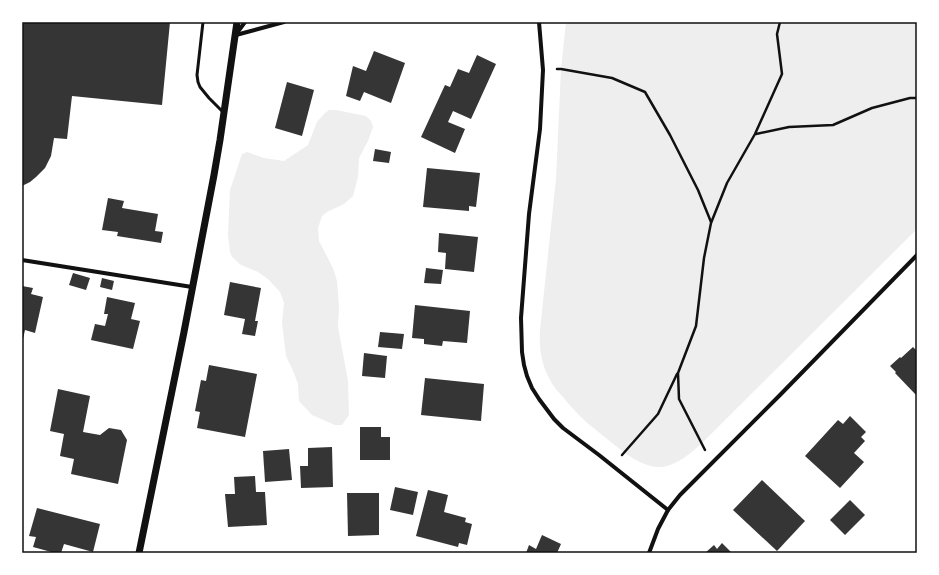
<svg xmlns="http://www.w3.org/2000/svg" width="939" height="575" font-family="Overpass,sans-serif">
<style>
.green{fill:#eee}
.building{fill:#353535}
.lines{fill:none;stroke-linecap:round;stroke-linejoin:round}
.path{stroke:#111;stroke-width:2.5}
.service{stroke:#111;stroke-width:3}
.minor{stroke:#111;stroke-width:4}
.tertiary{stroke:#111;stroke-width:7}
.neatline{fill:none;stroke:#111;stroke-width:1.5}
</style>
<rect width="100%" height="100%" fill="#fff"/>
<!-- green -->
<g class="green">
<path d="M566 22H917V229L702 443C690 454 674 468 657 467 636 465 618 447 602 435 594 428 584 421 577 413 572 408 567 402 563 397 558 392 553 386 550 380 541 364 539 348 540 330L556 179 561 69Z"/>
<polygon points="329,110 336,110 366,116 371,121 373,127 368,141 359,158 358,177 353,196 344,204 327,212 322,216 318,228 319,241 333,268 337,281 339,307 338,327 348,381 349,415 342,425 335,425 312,415 299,401 298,384 294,373 286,356 282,323 284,303 280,292 268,279 258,272 241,265 232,257 230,252 228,235 230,190 242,154 247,152 264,158 284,161 308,145 317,122 324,114"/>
</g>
<!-- building -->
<g class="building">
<polygon points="22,22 170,22 162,105 72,96 67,139 54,138 51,156 45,168 36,177 30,182 22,186"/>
<polygon points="374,51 405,63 391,103 364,92 360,101 346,96 353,66 366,71"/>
<polygon points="477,55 496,64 471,119 453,111 448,122 465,129 455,153 421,137 445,85 450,87 458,69 469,73"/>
<polygon points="287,82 314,90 302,136 275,128"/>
<polygon points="375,149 391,152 389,163 373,161"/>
<polygon points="427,168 480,173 476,207 469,206 469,211 423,207"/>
<polygon points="108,198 124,201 122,208 158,214 155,231 163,232 161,243 117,236 118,232 102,230"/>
<polygon points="439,233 478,237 474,272 445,269 446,253 438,252"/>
<polygon points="426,268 443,270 441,284 424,283"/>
<polygon points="73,273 90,278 86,290 69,285"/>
<polygon points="102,278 114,281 112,290 100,287"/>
<polygon points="230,282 261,288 255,321 258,321 255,336 242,334 245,319 224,315"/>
<polygon points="22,286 33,288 31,294 43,297 35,333 25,330 23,339"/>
<polygon points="107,297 135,303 131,319 140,321 133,349 91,340 95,324 105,326 108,314 104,314"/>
<polygon points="415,305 470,311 467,343 443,341 442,346 424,344 424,339 412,338"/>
<polygon points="380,332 404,334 402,349 378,347"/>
<polygon points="913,347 917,351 917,396 895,373 896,372 890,366 900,357 901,358"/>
<polygon points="364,353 387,356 385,378 362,376"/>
<polygon points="209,365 257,374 245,437 197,428 200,412 195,411 201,380 206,381"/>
<polygon points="425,378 484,384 481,421 421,415"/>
<polygon points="58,389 90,396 83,432 100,435 109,428 121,430 127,440 118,484 71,474 74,459 60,456 64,434 50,431"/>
<polygon points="850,416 866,432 861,437 865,441 854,453 864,462 840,488 805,456 838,420 843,424"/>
<polygon points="360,427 381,427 381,437 390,437 390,460 360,460"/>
<polygon points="332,447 333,487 301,488 300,466 308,466 308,448"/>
<polygon points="289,449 292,480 265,482 263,451"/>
<polygon points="255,476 256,492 265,492 267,525 228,527 225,494 235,494 234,477"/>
<polygon points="762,480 805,521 777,551 733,510"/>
<polygon points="395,487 418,492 413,515 390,510"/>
<polygon points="428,490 448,495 444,512 466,518 465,522 472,524 467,545 459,543 458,547 416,536"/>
<polygon points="347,493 379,493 379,535 348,536"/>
<polygon points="850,500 865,515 845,535 830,520"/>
<polygon points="37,508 100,524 93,552 64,544 61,553 55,553 33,547 36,537 29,536"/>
<polygon points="542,535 561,544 557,553 526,553 529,545 536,549"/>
<polygon points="722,543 732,553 705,553 714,545 717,549"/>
</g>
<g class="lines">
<!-- path -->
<g class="path">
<polyline points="557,69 561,69 612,78 645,92 670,135 698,190 711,222"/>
<polyline points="756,134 789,127 833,125 872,108 910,98 917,98"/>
<polyline points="705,450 679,399 678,373 696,326 704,258 711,223 727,183 755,134 782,74 777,34 780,22"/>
<polyline points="622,455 658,414 677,374"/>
</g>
<!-- service -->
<polyline class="service" points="203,22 197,75 198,82 200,87 209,98 223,112"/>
<!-- minor -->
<g class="minor">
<polyline points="539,22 543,70 540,129 529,214 521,318 522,352 524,365 527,376 532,388 539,399 554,419 563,428 599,455 668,510 680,495 780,395 917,255"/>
<polyline points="237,33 245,22"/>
<polyline points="236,35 284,22"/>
<polyline points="22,260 192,287"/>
<polyline points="649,553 658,529 668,510"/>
</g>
<!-- tertiary -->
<polyline class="tertiary" points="139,553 184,332 214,175 220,140 237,22"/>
</g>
<!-- border -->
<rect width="939" height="575" fill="none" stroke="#ffffff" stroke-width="46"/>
<rect x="23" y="23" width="893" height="529" class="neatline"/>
</svg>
